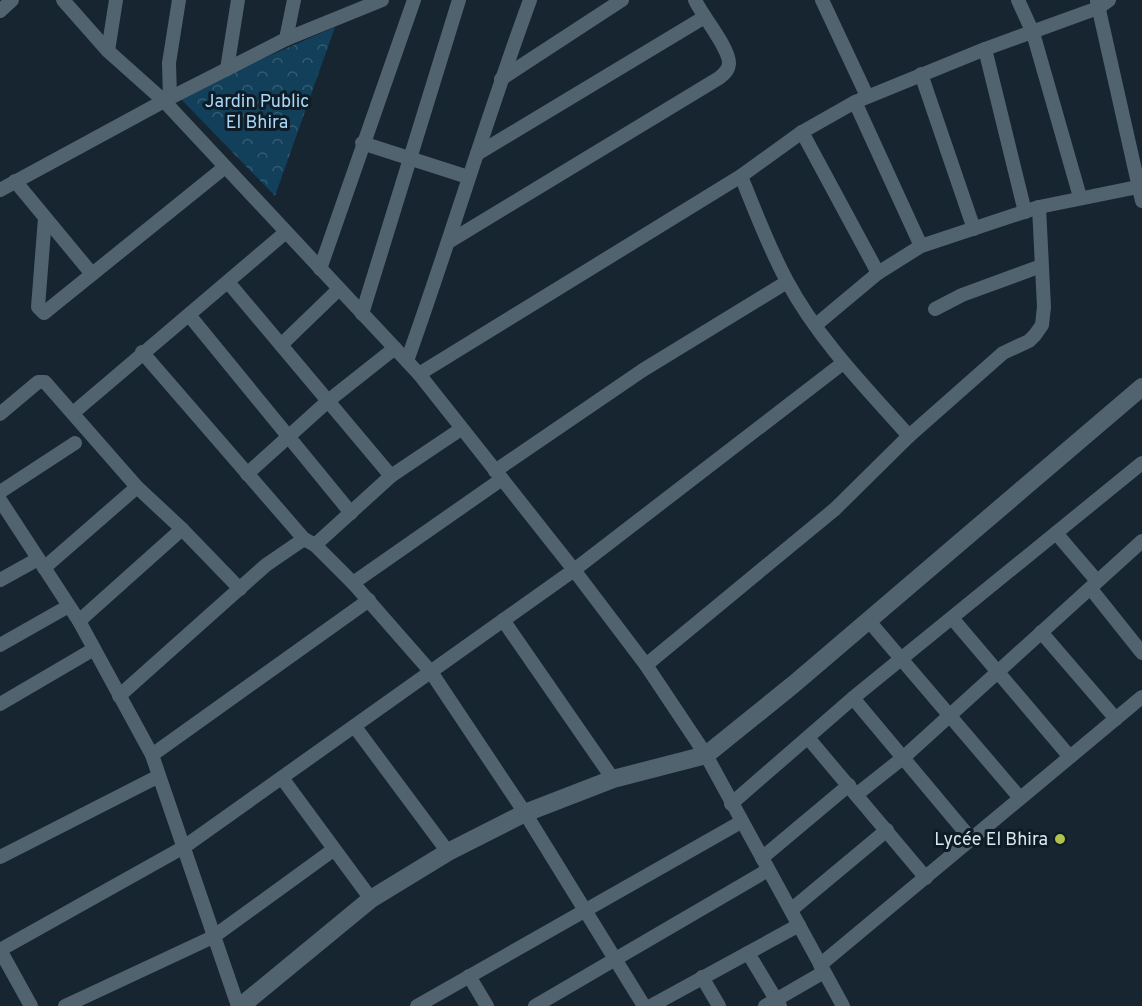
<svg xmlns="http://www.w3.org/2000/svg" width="1142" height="1006" font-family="Overpass,sans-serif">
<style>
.park{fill:url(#park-crowns)}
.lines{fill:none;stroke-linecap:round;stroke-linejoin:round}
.street{stroke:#526370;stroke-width:14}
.secondary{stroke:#526370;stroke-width:18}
.poi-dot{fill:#b3c24b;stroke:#0d1c26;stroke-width:2}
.labels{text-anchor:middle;stroke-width:6;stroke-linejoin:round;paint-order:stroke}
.park-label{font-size:18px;fill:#acd6f5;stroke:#0d1c26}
.poi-label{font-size:18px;fill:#dce6ed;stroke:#0d1c26;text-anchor:end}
</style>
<defs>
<pattern id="park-crowns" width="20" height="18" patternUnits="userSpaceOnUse" patternTransform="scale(1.5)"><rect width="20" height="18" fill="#123f5a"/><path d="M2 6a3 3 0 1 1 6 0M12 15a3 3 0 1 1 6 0" fill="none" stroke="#345b72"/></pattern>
</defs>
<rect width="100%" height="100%" fill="#162530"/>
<!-- park -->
<polygon class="park" points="335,27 275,196 178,96"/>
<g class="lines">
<!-- street -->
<g class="street">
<polyline points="63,0 108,51 164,101 419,374 574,570 646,665 706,755 843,1006"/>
<polyline points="822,0 867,96"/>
<polyline points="1018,0 1033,33 1080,197"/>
<polyline points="1097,1 1142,201"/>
<polyline points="0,11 12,0"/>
<polyline points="286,39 294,0"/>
<polyline points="985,49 1025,212"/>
<polyline points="108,51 116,0"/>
<polyline points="227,69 238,0"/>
<polyline points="921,74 974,229"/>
<polyline points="501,79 622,0"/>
<polyline points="170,98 169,63 179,0"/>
<polyline points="855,102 921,246"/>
<polyline points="802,132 878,273"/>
<polyline points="362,143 468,177"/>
<polyline points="477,154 703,18"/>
<path d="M741 176C755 211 769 248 787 281 818 339 866 388 909 436"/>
<polyline points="15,181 92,274"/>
<polyline points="0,190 164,101 286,39 382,0"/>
<polyline points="45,218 38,307 44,313 225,167"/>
<path d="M450 241 719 78C724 74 729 70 729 63 729 47 702 16 695 0"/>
<polyline points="320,269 414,0"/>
<polyline points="228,282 391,476"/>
<polyline points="935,309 962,295 1041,266"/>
<polyline points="362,314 459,0"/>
<polyline points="189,315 351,513"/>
<polyline points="817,324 878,273 921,246 1039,207 1142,186"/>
<polyline points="281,345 339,289"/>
<polyline points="142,352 304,539 315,545 353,583 431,672 525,813 644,1006"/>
<path d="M407 361C450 241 486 120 530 0"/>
<polyline points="419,374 741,176 802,132 855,102 985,49 1098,8 1109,0"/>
<polyline points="73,413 286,232"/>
<polyline points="0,414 38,382 45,382 137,487 182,529 240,589"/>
<polyline points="495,471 643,370 787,282"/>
<polyline points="247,474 328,401 395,348"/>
<polyline points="0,492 75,443"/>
<polyline points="0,500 79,621 152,755 238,1006"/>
<polyline points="1056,533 1097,581"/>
<polyline points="315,545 391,476 461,429"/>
<polyline points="44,568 137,487"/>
<polyline points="0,580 38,559"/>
<polyline points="353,583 502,479"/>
<polyline points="1091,589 1142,653"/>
<polyline points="952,618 1070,757"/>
<polyline points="503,620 613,779"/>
<polyline points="868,620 1020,798"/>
<polyline points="79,621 182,529"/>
<polyline points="1041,632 1116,719"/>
<polyline points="0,645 67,607"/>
<polyline points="646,665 835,509 909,436 1003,353 1029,341 1035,335 1042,325 1044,307 1039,207"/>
<polyline points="119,696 266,565 304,539"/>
<polyline points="853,698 971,839"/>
<polyline points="0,704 94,649"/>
<polyline points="355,727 448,852"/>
<polyline points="809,739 926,878"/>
<polyline points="152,755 369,600"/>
<polyline points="282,778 371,899"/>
<polyline points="856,795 904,757 1142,541"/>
<polyline points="731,804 853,698 1142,463"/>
<polyline points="0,857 159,776"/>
<polyline points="762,858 849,785"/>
<polyline points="791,910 887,830"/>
<polyline points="0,950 184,847 574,570 843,363"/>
<polyline points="0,950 31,1006"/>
<polyline points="748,953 780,1006"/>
<polyline points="820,965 1142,697"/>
<polyline points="469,976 487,1006"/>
<polyline points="702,977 719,1006"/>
<polyline points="65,1006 213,937 333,850"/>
<polyline points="417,1006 741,822"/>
<polyline points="535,1006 768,870"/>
<polyline points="651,1006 799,925"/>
<polyline points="765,1006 824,972"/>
</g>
<!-- secondary -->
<polyline class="secondary" points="241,1006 371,899 448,852 525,813 613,779 706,755 794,684 1142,387"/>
</g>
<!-- markers -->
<circle class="poi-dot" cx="1060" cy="839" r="6"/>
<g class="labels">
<!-- park labels -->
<g class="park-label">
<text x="257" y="107">Jardin Public<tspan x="257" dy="21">El Bhira</tspan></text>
</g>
<!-- poi labels -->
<g class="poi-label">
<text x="1048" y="845">Lycée El Bhira</text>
</g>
</g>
</svg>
